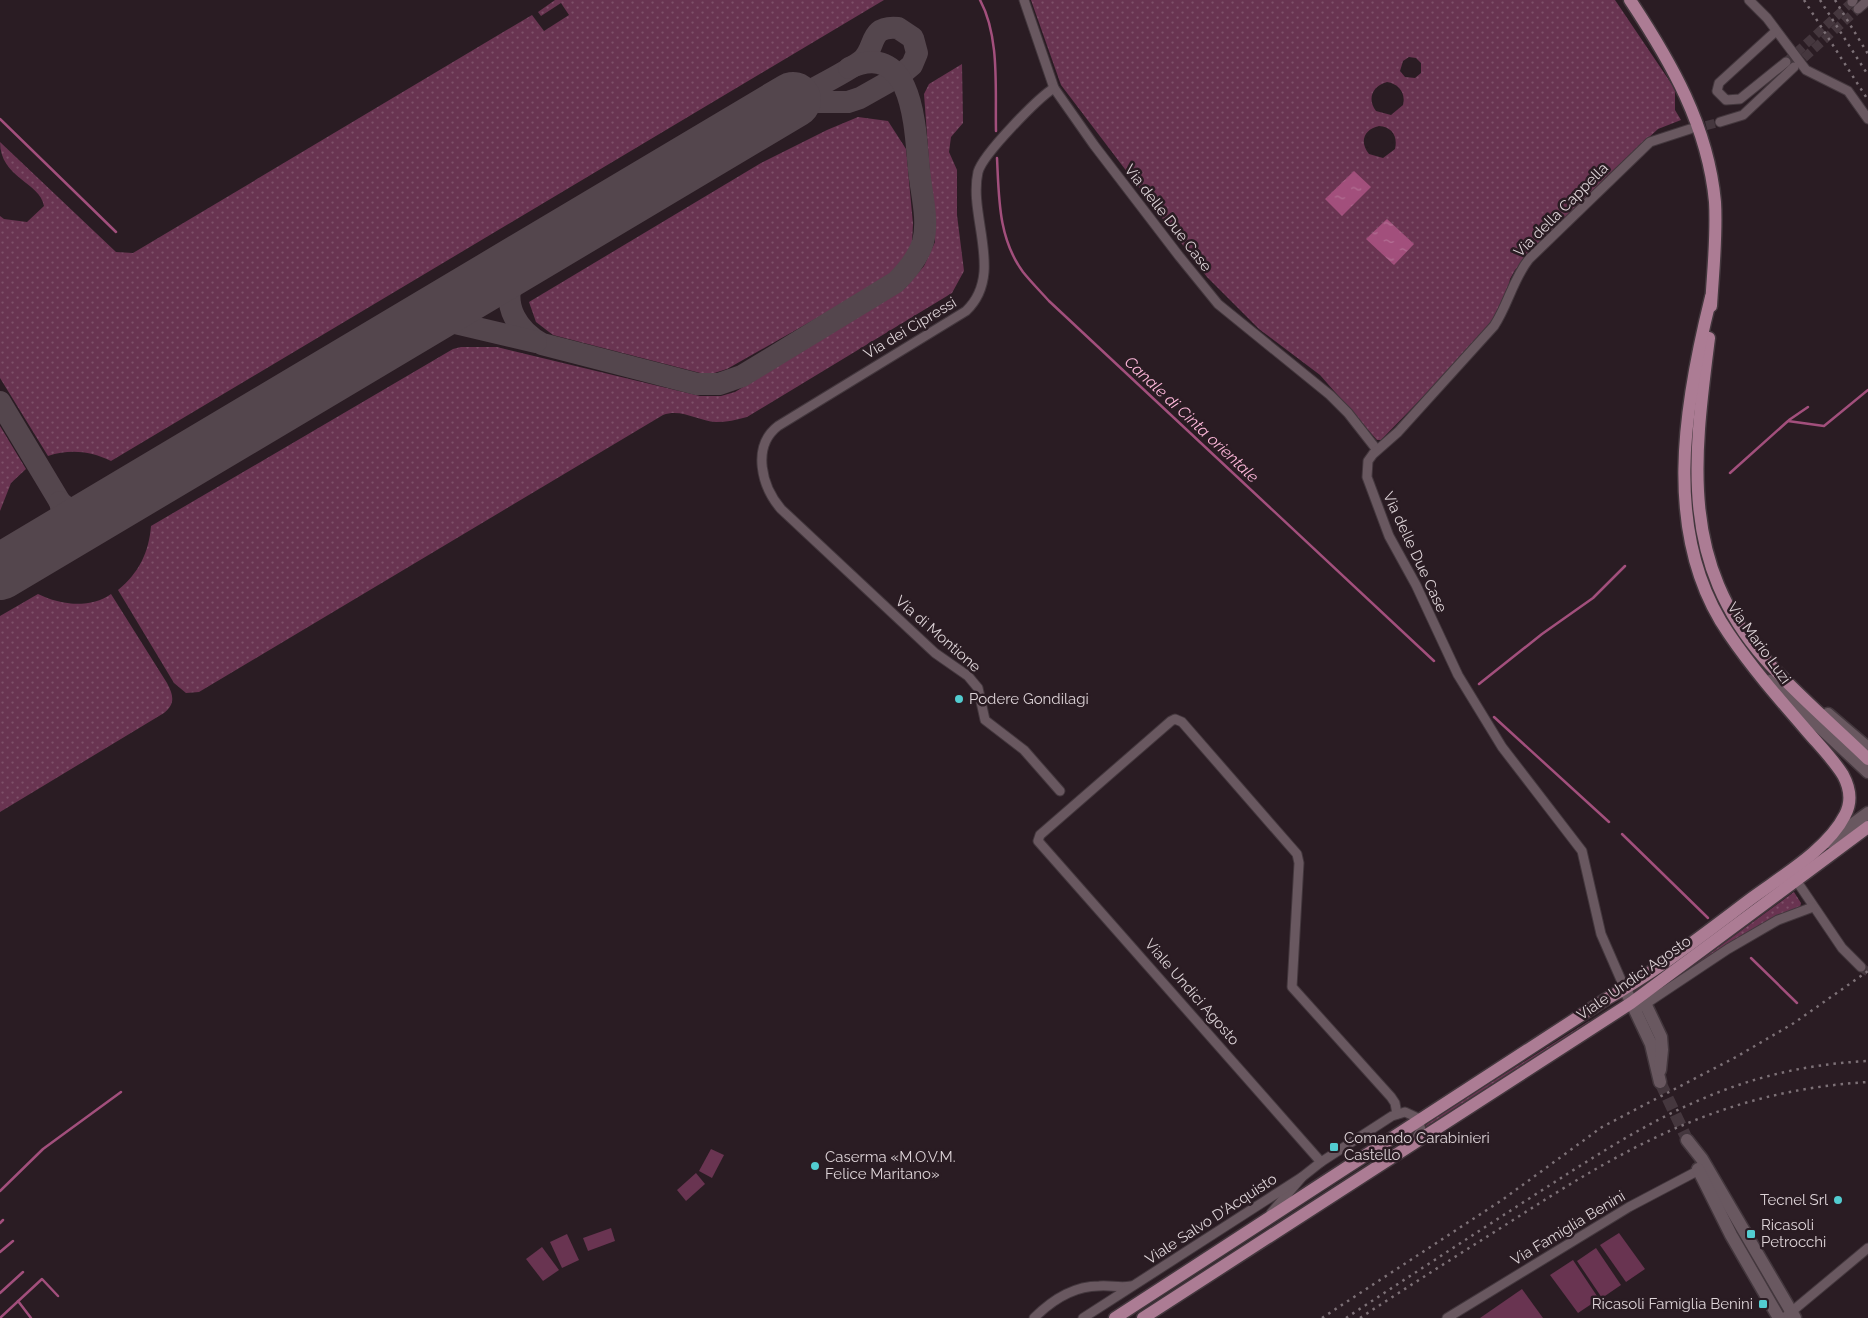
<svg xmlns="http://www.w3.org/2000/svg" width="1868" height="1318" font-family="Raleway,sans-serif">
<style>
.grass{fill:url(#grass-dots);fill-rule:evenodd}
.pitch{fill:#693451}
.water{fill:url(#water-ripples)}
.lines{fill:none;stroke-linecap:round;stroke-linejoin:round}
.stream{stroke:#a24f7c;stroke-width:2.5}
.taxiway{stroke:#54464d;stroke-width:22}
.runway{stroke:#54464d;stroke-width:56}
.street-tunnel{stroke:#45373e;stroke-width:9;stroke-dasharray:9 4.5;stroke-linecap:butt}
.secondary-tunnel{stroke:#45373e;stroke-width:12;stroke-dasharray:12 6;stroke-linecap:butt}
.street-casing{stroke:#43373d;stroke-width:11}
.secondary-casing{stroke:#43373d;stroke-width:15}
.primary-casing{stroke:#43373d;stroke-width:15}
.street{stroke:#695860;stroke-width:9}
.secondary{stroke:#695860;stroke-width:12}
.primary{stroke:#ac7c94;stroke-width:12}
.rail{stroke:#7d7177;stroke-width:2.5;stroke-dasharray:2.5 5;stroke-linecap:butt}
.poi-dot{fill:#52ccd0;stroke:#2a1c23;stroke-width:2}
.labels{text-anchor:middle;stroke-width:5;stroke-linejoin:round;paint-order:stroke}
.street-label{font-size:15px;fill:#ddd3d7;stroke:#2a1c23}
.poi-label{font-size:15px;fill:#ddd3d7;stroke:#2a1c23;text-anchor:start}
.water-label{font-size:16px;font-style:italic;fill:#fcb6d8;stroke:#2a1c23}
</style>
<defs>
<pattern id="grass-dots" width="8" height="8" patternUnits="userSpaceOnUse" patternTransform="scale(1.25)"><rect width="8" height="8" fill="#693451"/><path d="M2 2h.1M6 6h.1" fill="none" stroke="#7e5069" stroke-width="1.8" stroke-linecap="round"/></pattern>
<pattern id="water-ripples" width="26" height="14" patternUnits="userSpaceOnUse" patternTransform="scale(1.25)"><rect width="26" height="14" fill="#a24f7c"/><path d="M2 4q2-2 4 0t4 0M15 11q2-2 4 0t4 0" fill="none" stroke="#b37094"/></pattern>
</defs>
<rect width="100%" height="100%" fill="#2a1c23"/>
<!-- grass -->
<g class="grass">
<path d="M555 0H884L111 461C90 451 70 449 48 456L0 378V216L4 219 27 222 44 206C40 182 0 178 0 142L116 252 133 253 532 15 544 31 569 15 561 3 541 16 538 12Z"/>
<path d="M1031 0H1615L1675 89V110L1681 120 1658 129 1608 175 1515 270 1510 279 1506 300 1491 327 1381 440H1377L1320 375 1259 329 1207 277 1061 85ZM1409 57 1416 58 1421 63V73L1415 78 1405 77 1400 71 1403 61ZM1387 82C1399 84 1406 93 1403 105L1391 115 1376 111C1367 99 1372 86 1387 82ZM1379 126C1392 127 1398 136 1395 149L1383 158 1369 154C1359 142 1364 129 1379 126Z"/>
<path d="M962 64 963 123 951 137 949 152 957 170V215L964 271 952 293 747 417C736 420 727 422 716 422 698 421 681 408 663 415L199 692 186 693 174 683 118 590C139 573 149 552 151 526L453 349 461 347H497L700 396H721L735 392 905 288 924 266 935 242 924 94 929 84Z"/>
<polygon points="858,117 888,121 906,149 913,224 912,242 907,254 893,272 882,281 727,369 708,375 553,335 536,322 529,302 761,163 827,130"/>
<polygon points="0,426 26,469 11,483 0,511"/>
<path d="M38 594C60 605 90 609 111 594L167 683C174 696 175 704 164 713L0 812V616Z"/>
<polygon points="1794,892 1801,903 1800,908 1744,937 1737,938 1646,1000"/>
<polygon points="1589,1021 1591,1023 1424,1128 1429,1121"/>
</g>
<!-- pitch -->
<g class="pitch">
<polygon points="711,1149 724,1155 712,1178 699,1171"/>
<polygon points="696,1173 705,1184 686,1201 677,1190"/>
<polygon points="611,1228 615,1241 588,1251 583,1238"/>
<polygon points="1619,1233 1645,1269 1626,1282 1600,1245"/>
<polygon points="567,1234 579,1260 562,1268 550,1242"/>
<polygon points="542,1247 559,1270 543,1281 526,1259"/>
<polygon points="1596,1248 1621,1285 1602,1298 1577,1261"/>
<polygon points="1573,1260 1599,1299 1578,1313 1550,1275"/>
<polygon points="1522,1289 1543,1318 1480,1318"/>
</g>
<!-- water -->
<g class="water">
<polygon points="1354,171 1371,187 1342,216 1325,199"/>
<polygon points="1387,219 1414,244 1394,265 1366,239"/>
</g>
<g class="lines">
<!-- stream -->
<g class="stream">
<path d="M980 0C1000 37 995 89 996 131"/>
<polyline points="0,119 116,232"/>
<path d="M997 158C999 197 998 238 1023 272 1031 282 1040 291 1049 301L1434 661"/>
<polyline points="1789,420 1808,407"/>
<polyline points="1730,473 1788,421 1824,426 1868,390"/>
<polyline points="1479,684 1542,634 1593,598 1625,566"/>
<polyline points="1494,717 1609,822"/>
<polyline points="1622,834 1708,918"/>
<polyline points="1751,958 1797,1003"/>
<polyline points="0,1191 43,1149 121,1092"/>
<polyline points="0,1223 3,1220"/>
<polyline points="0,1252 13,1241"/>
<polyline points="0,1293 23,1272"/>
<polyline points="18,1301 31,1318"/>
<polyline points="0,1318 42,1279 58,1296"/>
</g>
<!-- taxiway -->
<g class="taxiway">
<path d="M760 119 799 102H848L860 98 899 76 912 65 917 53 913 38 898 28C867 25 877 49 861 61 844 74 813 88 793 100"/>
<path d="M526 259C522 265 516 272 513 279 502 306 518 331 542 344L697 384H719L742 376 896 282C907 271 918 258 923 242 929 220 921 192 919 170 915 129 914 39 849 68"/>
<polyline points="389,340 424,325 451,322 536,342"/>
<polyline points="0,402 60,502"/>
<polyline points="54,540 64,519 60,502 75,514 99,513"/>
</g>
<!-- runway -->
<polyline class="runway" points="0,572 793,100"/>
<!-- street-tunnel -->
<g class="street-tunnel">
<polyline points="1786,62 1852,2"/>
<polyline points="1794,67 1858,9"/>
<polyline points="1693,129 1720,122"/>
<polyline points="1861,967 1868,972"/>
</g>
<!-- secondary-tunnel -->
<polyline class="secondary-tunnel" points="1660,1082 1686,1137"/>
<defs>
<g id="street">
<polyline points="1024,0 1054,88 1094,145 1179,256 1218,304 1330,395 1348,413 1377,450"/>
<polyline points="1749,0 1767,18 1806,70 1848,91 1868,119"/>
<polyline points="1852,2 1853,0"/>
<polyline points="1858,9 1868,0"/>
<polyline points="1776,31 1719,83 1717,91 1726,100 1740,99 1786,62"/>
<path d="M1054 88C1038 98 983 154 978 172 968 217 1005 274 966 311L778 426C751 447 762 487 781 509L935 653 968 676 978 688 985 720 1024 750 1060 791"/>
<polyline points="1720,122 1743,115 1794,67"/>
<polyline points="1796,880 1842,948 1861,967"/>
<path d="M1625 989 1601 934 1582 851 1502 747 1458 675 1416 585 1389 536 1367 477 1368 461 1373 454 1398 432 1494 326C1508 305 1513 279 1529 259L1650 142 1690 129"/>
<polyline points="1641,1007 1728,949 1778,920 1813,907"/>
<polyline points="1321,1162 1038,841 1040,835 1171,721 1175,719 1182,722 1297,854 1299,863 1292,987 1391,1097 1395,1103 1397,1114"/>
<polyline points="1271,1213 1302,1177 1321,1162 1392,1116 1405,1112 1418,1118 1421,1130 1415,1141"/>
<path d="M1034 1318C1052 1300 1073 1286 1099 1286 1110 1285 1120 1288 1131 1286"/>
<polyline points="1083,1318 1302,1177"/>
<polyline points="1447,1318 1629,1207 1703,1168"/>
<polyline points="1784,1318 1868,1248"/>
</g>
<g id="secondary">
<polyline points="1770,681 1868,772"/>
<polyline points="1828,714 1868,748"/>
<polyline points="1828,842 1868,813"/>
<polyline points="1625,989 1651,1044 1660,1082"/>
<polyline points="1645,993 1643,999 1661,1037 1662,1050 1660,1070"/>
<polyline points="1687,1140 1702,1159 1795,1318"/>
<polyline points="1698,1169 1731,1235 1779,1318"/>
</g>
<g id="primary">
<path d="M1630 0C1671 62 1708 126 1715 202 1717 237 1713 271 1711 306"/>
<path d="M1709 338C1694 457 1679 561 1765 659 1796 694 1834 726 1868 759"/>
<path d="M1115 1318 1603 1001C1656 972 1704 934 1752 898 1782 876 1828 849 1845 815 1852 802 1850 788 1843 775 1833 759 1819 745 1807 731 1780 700 1752 668 1729 634 1661 536 1684 405 1711 297"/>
<polyline points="1143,1318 1631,1003 1868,827"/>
</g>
</defs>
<!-- street casing -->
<use href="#street" class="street-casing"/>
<!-- secondary casing -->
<use href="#secondary" class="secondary-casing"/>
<!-- primary casing -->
<use href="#primary" class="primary-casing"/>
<!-- street -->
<use href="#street" class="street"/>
<!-- secondary -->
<use href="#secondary" class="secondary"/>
<!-- primary -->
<use href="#primary" class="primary"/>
<!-- rail -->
<g class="rail">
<polyline points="1804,0 1868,100"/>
<polyline points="1820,0 1868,75"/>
<polyline points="1835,0 1868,54"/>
<polyline points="1322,1318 1502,1200 1602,1127 1736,1057 1794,1023 1868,971"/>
<path d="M1346 1318C1407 1278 1468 1238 1530 1198 1643 1125 1728 1068 1868 1061"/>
<path d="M1360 1318C1409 1286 1458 1255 1507 1224 1626 1147 1722 1091 1868 1082"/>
</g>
</g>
<!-- markers -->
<g class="poi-dot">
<circle cx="959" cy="699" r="5"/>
<rect x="1329" y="1142" width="10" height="10" rx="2.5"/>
<circle cx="815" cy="1166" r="5"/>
<circle cx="1838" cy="1200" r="5"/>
<rect x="1746" y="1229" width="10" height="10" rx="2.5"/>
<rect x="1758" y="1299" width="10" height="10" rx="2.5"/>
</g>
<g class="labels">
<!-- street labels -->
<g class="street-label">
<text transform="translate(1561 210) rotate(-45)" y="5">Via della Cappella</text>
<text transform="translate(1168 218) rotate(52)" y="5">Via delle Due Case</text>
<text transform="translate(910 328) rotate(-31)" y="5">Via dei Cipressi</text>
<text transform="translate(1415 552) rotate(65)" y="5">Via delle Due Case</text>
<text transform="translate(938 634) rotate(41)" y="5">Via di Montione</text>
<text transform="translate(1759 643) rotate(54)" y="5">Via Mario Luzi</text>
<text transform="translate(1634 978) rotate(-35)" y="5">Viale Undici Agosto</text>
<text transform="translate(1192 992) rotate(49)" y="5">Viale Undici Agosto</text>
<text transform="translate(1211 1219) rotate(-33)" y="5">Viale Salvo D'Acquisto</text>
<text transform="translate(1568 1228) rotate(-31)" y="5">Via Famiglia Benini</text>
</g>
<!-- poi labels -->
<g class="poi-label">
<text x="969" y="704">Podere Gondilagi</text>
<text x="1344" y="1143">Comando Carabinieri<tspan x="1344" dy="17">Castello</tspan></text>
<text x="825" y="1162">Caserma «M.O.V.M.<tspan x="825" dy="17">Felice Maritano»</tspan></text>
<text x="1828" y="1205" text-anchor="end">Tecnel Srl</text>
<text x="1761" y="1230">Ricasoli<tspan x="1761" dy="17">Petrocchi</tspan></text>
<text x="1753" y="1309" text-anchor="end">Ricasoli Famiglia Benini</text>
</g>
<!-- water labels -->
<g class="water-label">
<text transform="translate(1192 419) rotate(43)" y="6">Canale di Cinta orientale</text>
</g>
</g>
</svg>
